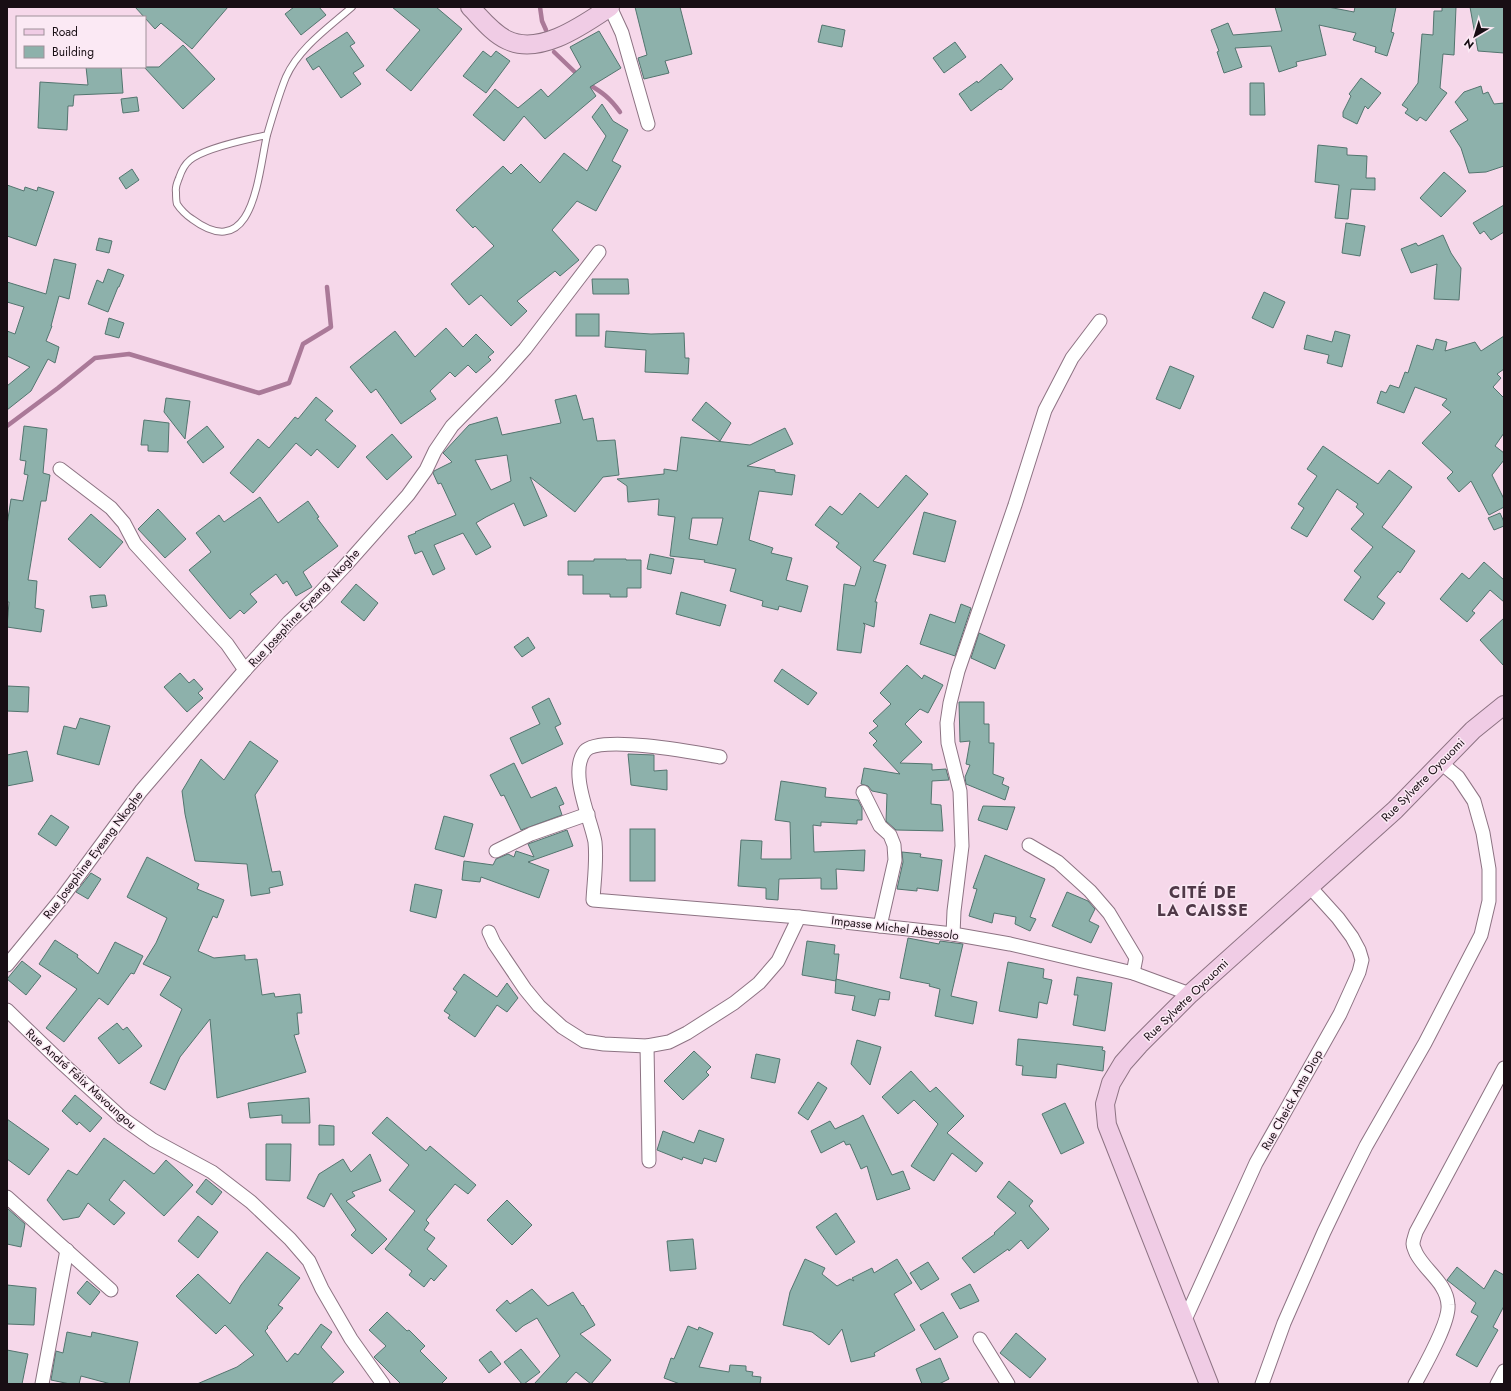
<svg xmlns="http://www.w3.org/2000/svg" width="1511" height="1391" font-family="Jost,sans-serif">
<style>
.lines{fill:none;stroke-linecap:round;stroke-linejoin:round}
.stream{stroke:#aa7998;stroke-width:4.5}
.building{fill:#8db1ab;stroke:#53756f;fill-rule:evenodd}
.lane-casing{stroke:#8d7383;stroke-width:8}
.street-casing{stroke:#8d7383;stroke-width:15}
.secondary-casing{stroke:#8d7383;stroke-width:20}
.lane{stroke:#fff;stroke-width:6}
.street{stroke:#fff;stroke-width:13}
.secondary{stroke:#f0cce5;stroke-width:18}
.labels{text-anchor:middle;stroke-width:3;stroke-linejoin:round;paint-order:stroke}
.street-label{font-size:12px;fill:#180e14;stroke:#fbe9f4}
.district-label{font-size:16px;font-weight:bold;letter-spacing:1px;fill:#503948;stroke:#fbe9f4}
</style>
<rect width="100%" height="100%" fill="#f6d8ea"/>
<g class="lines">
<!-- stream -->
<g class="stream">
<polyline points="540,7 542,21 546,30"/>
<polyline points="554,52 579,76"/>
<path d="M588 84C602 92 610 98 620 112"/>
<polyline points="7,426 58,388 95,358 129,354 259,393 289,383 303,344 331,327 327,287"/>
</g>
</g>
<!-- building -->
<g class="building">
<polygon points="135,7 228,7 192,49 161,23 155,29"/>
<polygon points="294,7 319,7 326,15 301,35 285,14"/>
<polygon points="392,7 436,7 462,29 411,91 386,70 420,30"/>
<polygon points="635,7 680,7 692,54 665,61 669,73 644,79 638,58 647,55"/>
<polygon points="1275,7 1328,7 1354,12 1355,7 1396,7 1391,32 1394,33 1387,56 1375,52 1376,47 1353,40 1356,33 1319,25 1326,55 1296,62 1297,66 1279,72 1271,46 1235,48 1242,67 1224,73 1217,52 1219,51 1211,30 1228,23 1233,35 1282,31"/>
<polygon points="1442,7 1456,7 1454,55 1443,54 1440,88 1447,93 1426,121 1420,117 1417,121 1405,113 1408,109 1402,105 1418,83 1422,34 1433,35 1434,11 1442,11"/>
<polygon points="1470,7 1504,7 1504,53 1478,51"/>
<polygon points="822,25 845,30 842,47 818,42"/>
<polygon points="599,31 621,68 590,87 596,96 545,139 524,116 504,141 473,115 495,89 518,108 541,89 548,97 581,67 570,47"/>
<polygon points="347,32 355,43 350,46 364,66 353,73 361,84 341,98 319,66 313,70 306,59"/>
<polygon points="955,42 966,57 944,73 933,58"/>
<polygon points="183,45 215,79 183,109 144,67 159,67"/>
<polygon points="483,51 491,57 496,51 510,61 486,93 463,76"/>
<polygon points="1001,64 1013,79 1001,90 1000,89 971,111 959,94 977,81 978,83"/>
<polygon points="86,67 121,67 123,93 74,95 73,106 68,106 67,130 38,128 40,82 88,85"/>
<polygon points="1361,78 1381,93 1368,109 1365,106 1357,124 1343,117 1343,112 1351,96 1349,94"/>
<polygon points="1250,83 1264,83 1265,115 1250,115"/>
<polygon points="1481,86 1483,94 1488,92 1494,104 1504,103 1504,166 1486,172 1469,173 1461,148 1450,131 1468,120 1455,102 1464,92"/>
<polygon points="137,97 139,111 123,113 121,99"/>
<polygon points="602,104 613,121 628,130 612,161 621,166 596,211 577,201 552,230 579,260 560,276 555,271 517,301 527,311 511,326 481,295 469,305 451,284 494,246 475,226 473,228 456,210 503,166 511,174 521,164 540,183 564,153 587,171 606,136 592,117"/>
<polygon points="1318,145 1347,148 1347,155 1367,156 1366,178 1375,178 1375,190 1351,189 1348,219 1335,218 1339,185 1315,182"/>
<polygon points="132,169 139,180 126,189 119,178"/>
<polygon points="1444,172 1466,191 1441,217 1420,198"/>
<polygon points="7,185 24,191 25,187 37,191 38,187 54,192 36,246 7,236"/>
<polygon points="1504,205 1504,232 1491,240 1484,231 1480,234 1473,223"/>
<polygon points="1346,223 1365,226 1360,256 1342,253"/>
<polygon points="1443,235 1451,253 1461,268 1459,300 1434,299 1437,264 1411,273 1401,249 1416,243 1418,246"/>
<polygon points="99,238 112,241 109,253 96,250"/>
<polygon points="54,259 76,264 69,299 59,296 51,326 52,326 46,341 59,347 55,363 48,359 31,391 7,410 7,386 30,367 7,356 7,331 15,334 24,307 7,302 7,282 46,294"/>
<polygon points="108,269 124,275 119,287 118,287 108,312 88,304 97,280 103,283"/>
<polygon points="592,279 628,279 629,294 593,294"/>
<polygon points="1264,292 1285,302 1273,328 1252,318"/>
<rect x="576" y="314" width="23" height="22"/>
<polygon points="109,318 124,323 119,338 105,334"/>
<polygon points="446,328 463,347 476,334 494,352 488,357 491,360 476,373 468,365 455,377 450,372 430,391 436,399 401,424 376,389 371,393 350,367 395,331 415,357"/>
<polygon points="606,331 651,334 684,333 685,358 689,358 688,374 645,372 646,350 605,347"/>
<polygon points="1335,331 1350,335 1342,367 1327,363 1329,355 1304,349 1307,335 1332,342"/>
<polygon points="1504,336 1504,369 1497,374 1501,378 1493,387 1504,398 1504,433 1495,446 1504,453 1504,460 1492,475 1504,499 1504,507 1489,515 1471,481 1459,492 1447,478 1453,472 1422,443 1451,412 1442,405 1447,399 1415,387 1404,413 1377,403 1381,391 1386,393 1390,385 1399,388 1405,372 1408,373 1417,345 1433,350 1436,339 1447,342 1445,351 1475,342 1481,351"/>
<polygon points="1170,366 1194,376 1180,409 1156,399"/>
<path d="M576 395 583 420 593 418 597 441 615 440 619 475 603 477 575 512 530 477 547 516 524 526 514 503 486 517 476 523 491 547 476 555 463 533 434 545 445 569 433 575 422 551 415 554 408 536 416 533 415 532 456 515 441 483 438 484 433 473 434 471 452 462 443 453 469 425 497 417 502 435 561 423 555 400ZM507 455 511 481 491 490 475 460Z"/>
<polygon points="316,397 333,411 325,420 356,446 338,468 317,449 311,456 296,443 253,493 230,473 258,439 269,448 295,417 298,419"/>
<polygon points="166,398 190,401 185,439 164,412"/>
<polygon points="706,402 731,423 720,441 692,420"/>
<polygon points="144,420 169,423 168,452 148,451 148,445 141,445"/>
<polygon points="24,426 47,429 43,473 50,475 46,501 41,501 28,580 37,581 35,608 44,610 41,632 7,627 9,602 7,602 7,525 11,499 23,501 28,475 24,474 26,461 20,460"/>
<polygon points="207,426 224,447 203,463 187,442"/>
<path d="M785 428 793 444 747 466 775 470V472L795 475 792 495 759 491 749 540 773 548 771 553 792 558 786 580 808 586 801 612 779 606 778 610 762 606 763 601 730 591 736 569 704 562 705 560 670 556 675 517 658 515 659 499 628 502 627 486 617 479 664 474V469L677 471 681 437 750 445ZM692 518H723L717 545 689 539Z"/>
<polygon points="392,434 412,457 387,480 366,457"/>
<polygon points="1323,446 1378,484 1389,470 1412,487 1382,527 1415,551 1400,573 1398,571 1377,597 1385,603 1373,620 1344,600 1361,577 1354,571 1373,547 1351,529 1364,514 1356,507 1358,504 1337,489 1307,537 1291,528 1304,508 1298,504 1317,476 1307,469"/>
<polygon points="906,475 928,494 873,561 886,565 875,602 877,602 874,627 863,623 865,625 861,653 837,650 844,584 855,586 861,567 836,547 839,543 815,525 830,506 842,515 860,493 878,508"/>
<polygon points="260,497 278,523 308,501 319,517 317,518 338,546 303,572 312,587 296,596 287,581 283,584 276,574 250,594 257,602 244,614 240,610 230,619 189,570 211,552 196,533 219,515 224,522"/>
<polygon points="158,509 186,539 165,558 138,529"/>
<polygon points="924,512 956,521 945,562 913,554"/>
<polygon points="1500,513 1504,522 1504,526 1494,530 1488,518"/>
<polygon points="91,514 123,542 100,568 68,539"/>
<polygon points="650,554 674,559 671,574 647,569"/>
<polygon points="594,559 626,559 626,560 641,560 641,588 627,588 627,597 610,597 610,594 583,594 583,575 568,575 568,561 594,561"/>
<polygon points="1484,562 1504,580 1504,602 1490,590 1472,611 1475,613 1467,622 1440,599 1462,573 1469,579"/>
<polygon points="356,584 378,603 364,621 341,602"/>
<polygon points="681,592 726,605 720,626 676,614"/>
<polygon points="100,595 105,595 107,606 92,608 90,596"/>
<polygon points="961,604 971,608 955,656 920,644 930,614 955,623"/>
<polygon points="1504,618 1504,666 1480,640"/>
<polygon points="979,633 1005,645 995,669 971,658"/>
<polygon points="528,637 535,648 522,657 514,647"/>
<polygon points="907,665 922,679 924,675 943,685 928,713 920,709 905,724 922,742 900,763 932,764 932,770 946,769 949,780 932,781 931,804 941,805 943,831 896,830 886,821 887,794 872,791 868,786 861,784 864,768 900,774 873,745 877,741 869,733 878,726 873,721 891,704 880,693"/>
<polygon points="782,669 817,693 808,705 774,681"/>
<polygon points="180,673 189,683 194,679 203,689 198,693 203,698 187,712 164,687"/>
<polygon points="7,686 29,687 28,712 7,711"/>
<polygon points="549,698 561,724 555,727 563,744 522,764 510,738 540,724 532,707"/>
<polygon points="959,702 984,702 984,724 989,724 989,743 994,743 993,774 1004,778 1002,784 1009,787 1005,800 966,784 965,777 970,765 966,764 970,741 960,742"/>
<polygon points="80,718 110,726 99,765 57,754 64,726 76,729"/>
<polygon points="250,741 278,761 255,795 272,872 280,871 283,885 269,888 270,893 251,896 247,864 195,861 185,814 182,791 201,759 224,780"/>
<polygon points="27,751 33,781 7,786 7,755"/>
<polygon points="628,754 654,755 654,771 667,770 667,790 631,785"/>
<polygon points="514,763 531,798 556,787 564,804 559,806 562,815 521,830 504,795 501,796 490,775"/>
<polygon points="781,781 826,788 825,797 858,800 862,808 862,820 857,820 857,824 821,822 821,826 813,825 814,852 865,850 864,871 836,869 837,889 821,889 821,878 779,879 778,900 766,899 766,888 738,886 741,840 762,841 761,859 791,859 790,822 775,820"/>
<polygon points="983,806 1015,807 1007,830 978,820"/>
<polygon points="51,815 69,827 56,846 38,834"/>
<polygon points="444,816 473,824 464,857 435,849"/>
<rect x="630" y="829" width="25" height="52"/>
<polygon points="567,830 573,846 528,862 549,870 539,898 481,877 480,882 462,880 464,861 493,865 496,859 508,854 514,857 516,851 534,857 528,844"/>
<polygon points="902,852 921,854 920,857 942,860 938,891 917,888 917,891 897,889 903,862"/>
<polygon points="985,855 1045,879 1030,917 1036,919 1030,931 1015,924 1016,917 994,913 992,923 969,916 977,889 973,888"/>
<polygon points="147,857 199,884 197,889 224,900 217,918 213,916 198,951 214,958 245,955 245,960 257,959 262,995 274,993 275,997 300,994 302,1013 297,1013 299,1034 294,1035 306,1072 217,1098 210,1019 180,1057 165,1090 150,1083 182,1009 160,995 171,977 143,964 156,943 167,918 127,897"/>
<polygon points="91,873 101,879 88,899 76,892"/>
<polygon points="415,884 442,890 436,918 410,911"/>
<polygon points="1067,892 1088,901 1095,909 1089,921 1099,926 1091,943 1052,926"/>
<polygon points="908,938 939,944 940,941 963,944 951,996 977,1002 973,1024 935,1016 940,989 929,986 930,984 900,978"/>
<polygon points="55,940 78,955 77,957 98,974 115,942 143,956 134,974 131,973 108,1005 99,998 64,1042 46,1028 77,989 39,964"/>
<polygon points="807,941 835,945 834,954 839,954 836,981 802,975"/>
<polygon points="22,961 41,976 26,995 7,979"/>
<polygon points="1008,962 1044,969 1043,978 1052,980 1047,1004 1039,1002 1037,1018 999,1011"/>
<polygon points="464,974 497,997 507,983 518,998 507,1012 497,1005 475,1037 448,1018 450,1015 444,1011 457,992 453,989"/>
<polygon points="1077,977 1112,983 1105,1031 1073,1025 1078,995 1074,995"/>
<polygon points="836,979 890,992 889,1000 879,999 875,1016 852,1010 855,996 835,993"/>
<polygon points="117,1023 123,1030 127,1027 142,1046 119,1064 98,1038"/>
<polygon points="1018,1039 1103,1047 1102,1050 1105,1051 1103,1071 1057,1064 1056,1078 1022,1075 1023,1066 1016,1065"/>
<polygon points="857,1040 881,1047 870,1085 851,1064"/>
<polygon points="694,1051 711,1067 706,1072 709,1075 683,1100 664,1081"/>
<polygon points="756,1054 780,1059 775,1083 751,1078"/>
<polygon points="911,1071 930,1092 936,1087 964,1116 947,1133 983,1163 976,1172 952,1153 934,1181 911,1166 938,1124 914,1100 898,1114 882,1097"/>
<polygon points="818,1082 827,1088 808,1120 798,1113"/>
<polygon points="75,1095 102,1118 90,1132 79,1122 77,1125 62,1111"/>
<polygon points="309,1098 310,1123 282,1123 282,1115 250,1118 248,1103"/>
<polygon points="1065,1103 1084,1143 1061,1154 1042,1114"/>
<polygon points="863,1115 892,1175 903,1171 910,1189 877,1200 867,1166 861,1169 850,1144 846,1145 844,1141 821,1153 811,1131 830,1121 835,1129 859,1118"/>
<polygon points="387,1117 426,1151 430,1146 476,1185 468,1194 455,1184 426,1220 429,1223 424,1230 435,1238 427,1249 447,1266 434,1281 431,1278 424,1287 409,1275 412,1271 385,1249 415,1211 389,1190 409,1165 372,1133"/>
<polygon points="7,1119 49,1149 29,1175 7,1159"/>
<polygon points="319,1125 334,1126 334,1145 319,1145"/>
<polygon points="699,1130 724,1139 716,1162 704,1158 702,1164 683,1157 682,1160 657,1150 663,1131 694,1143"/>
<polygon points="104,1138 154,1174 166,1160 193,1185 164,1216 124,1180 109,1200 125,1213 114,1225 88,1203 79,1217 63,1220 47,1200 68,1170 77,1175"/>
<polygon points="266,1144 291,1144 290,1181 266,1180"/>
<polygon points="370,1154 381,1181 352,1192 355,1196 346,1201 387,1239 372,1254 351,1235 356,1230 331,1193 324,1207 307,1198 319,1174 343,1159 351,1172"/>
<polygon points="206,1179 222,1192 212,1205 196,1192"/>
<polygon points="1009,1181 1033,1201 1029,1206 1049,1229 1028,1249 1021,1240 1009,1251 1008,1249 974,1273 962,1258 995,1234 994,1233 1016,1213 997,1197"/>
<polygon points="507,1200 532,1225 512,1245 487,1220"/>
<polygon points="7,1208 25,1224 21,1247 7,1244"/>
<polygon points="836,1213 855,1242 836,1255 816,1227"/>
<polygon points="198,1216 218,1232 198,1258 178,1241"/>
<polygon points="693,1239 696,1269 670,1271 667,1241"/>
<polygon points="267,1252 300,1278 278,1305 283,1308 267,1327 268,1328 265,1331 287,1362 295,1353 298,1355 321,1324 332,1332 321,1347 344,1372 331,1384 197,1384 237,1367 254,1355 225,1325 216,1334 176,1296 198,1274 230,1304 241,1285"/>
<polygon points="805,1259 825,1268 822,1274 837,1286 850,1279 854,1281 852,1278 872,1268 874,1273 897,1259 912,1283 894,1294 915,1330 874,1353 875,1356 851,1362 842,1329 829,1345 812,1332 783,1325 790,1292"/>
<polygon points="928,1262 939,1279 921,1290 910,1273"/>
<polygon points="1457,1267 1484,1289 1495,1270 1504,1275 1504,1306 1493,1327 1498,1330 1477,1367 1456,1355 1478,1316 1471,1312 1476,1303 1447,1280"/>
<polygon points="87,1281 100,1292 90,1305 77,1293"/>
<polygon points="970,1284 979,1301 960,1309 951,1294"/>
<polygon points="7,1285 36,1288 34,1325 7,1324"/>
<polygon points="532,1289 548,1306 573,1292 582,1306 583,1305 595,1325 580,1334 611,1360 591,1384 576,1372 565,1384 534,1384 560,1356 537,1318 523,1326 516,1332 496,1310 507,1300 510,1304"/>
<polygon points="387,1312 407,1331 409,1330 425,1346 420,1351 447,1378 441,1384 401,1384 374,1357 386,1346 369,1330"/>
<polygon points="943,1312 958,1337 935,1350 920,1325"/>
<polygon points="688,1326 698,1330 699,1327 713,1333 699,1367 729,1372 730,1365 746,1366 746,1371 753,1372 752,1376 761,1377 760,1384 680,1384 664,1378 671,1358 674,1359"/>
<polygon points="67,1332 91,1337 92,1332 138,1342 129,1384 111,1384 81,1376 79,1384 70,1384 51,1380 56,1351 63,1353"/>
<polygon points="1016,1333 1046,1359 1030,1378 1000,1353"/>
<polygon points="521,1349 540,1372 524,1384 522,1384 504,1362"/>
<polygon points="7,1350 28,1354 22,1384 7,1384"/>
<polygon points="491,1351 501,1364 489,1373 479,1360"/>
<polygon points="940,1358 949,1379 939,1384 922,1384 916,1369"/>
</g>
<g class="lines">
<defs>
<path id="lane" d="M267 135C248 139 204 148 190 160 185 164 181 172 179 178 177 183 175 187 176 192 176 196 176 201 177 204 180 209 187 216 192 219 254 265 258 174 267 135 272 118 279 94 286 77 299 48 328 28 352 7"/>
<g id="street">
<polyline points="610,7 622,33 648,124"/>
<polyline points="60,469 111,508 124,523 135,544 227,644 245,670"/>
<path d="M720 757C698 753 599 734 585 751 568 772 591 819 595 842 597 861 594 881 593 900L799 917 953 934 1010 944 1133 973 1190 994"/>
<polyline points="863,792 880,826 890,835 894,845 895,860 880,926"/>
<polyline points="1029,845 1058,862 1090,891 1109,913 1136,958 1133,973"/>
<polyline points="496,851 531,834 588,814"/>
<polyline points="489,932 494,943 525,989 539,1006 562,1027 584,1041 604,1044 647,1046 669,1042 687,1033 734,1003 759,983 778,961 799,917"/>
<polyline points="953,934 954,911 962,846 960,791 948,743 947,723 950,703 958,671 1015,505 1045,410 1072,358 1100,321"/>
<polyline points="7,965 62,898 141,791 245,670 289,622 317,596 345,566 408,495 426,470 435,451 452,426 500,377 525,349 599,252"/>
<polyline points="7,1010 63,1064 122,1118 153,1140 212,1172 251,1202 290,1239 309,1261 322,1289 351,1339 383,1384"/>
<polyline points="647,1046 649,1161"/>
<polyline points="7,1197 111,1290"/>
<polyline points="1184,1322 1256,1163 1340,1014 1359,972 1362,960 1359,950 1352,937 1338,918 1310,887"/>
<polyline points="980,1339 1008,1384"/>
<polyline points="42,1384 67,1250"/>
<polyline points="1262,1384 1284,1323 1324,1232 1347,1184 1366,1146 1425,1043 1481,935 1489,901 1489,869 1483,833 1474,801 1458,777 1441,763"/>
<path d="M1415 1384C1424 1367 1450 1322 1448 1305 1447 1283 1425 1271 1416 1253 1415 1250 1413 1247 1413 1244 1413 1240 1415 1236 1416 1232L1504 1068"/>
<polyline points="1497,1384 1504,1371"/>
</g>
<g id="secondary">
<path d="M470 7C481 18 492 33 507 40 540 56 583 25 610 7"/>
<polyline points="1209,1384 1107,1125 1105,1104 1111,1083 1123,1063 1139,1045 1190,994 1395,810 1473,730 1504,705"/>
</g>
</defs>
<!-- lane casing -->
<use href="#lane" class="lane-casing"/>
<!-- street casing -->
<use href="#street" class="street-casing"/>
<!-- secondary casing -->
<use href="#secondary" class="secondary-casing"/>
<!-- lane -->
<use href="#lane" class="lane"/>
<!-- street -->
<use href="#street" class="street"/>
<!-- secondary -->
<use href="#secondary" class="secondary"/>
</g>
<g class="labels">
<!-- street labels -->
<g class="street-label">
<text transform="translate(304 608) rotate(-47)" y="4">Rue Josephine Eyeang Nkoghe</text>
<text transform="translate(1423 780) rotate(-45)" y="4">Rue Sylvetre Oyouomi</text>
<text transform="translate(93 855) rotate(-53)" y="4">Rue Josephine Eyeang Nkoghe</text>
<text transform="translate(895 928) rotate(7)" y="4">Impasse Michel Abessolo</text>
<text transform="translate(1186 1000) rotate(-44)" y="4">Rue Sylvetre Oyouomi</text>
<text transform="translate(81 1079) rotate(42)" y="4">Rue André Félix Mavoungou</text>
<text transform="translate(1292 1100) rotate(-61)" y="4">Rue Cheick Anta Diop</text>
</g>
<!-- district labels -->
<g class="district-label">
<text x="1203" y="898">CITÉ DE<tspan x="1203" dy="18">LA CAISSE</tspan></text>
</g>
</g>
<!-- border -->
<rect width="1511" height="1391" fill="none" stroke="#180e14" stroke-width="16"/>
<!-- legend -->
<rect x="16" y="16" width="130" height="52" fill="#fbe9f4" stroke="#a0919a"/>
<rect x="24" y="29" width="20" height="6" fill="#f0cce5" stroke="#a0919a"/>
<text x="52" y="36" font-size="12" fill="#180e14">Road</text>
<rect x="24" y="46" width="20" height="12" fill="#8db1ab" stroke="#a0919a"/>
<text x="52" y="56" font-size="12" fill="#180e14">Building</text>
<!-- north arrow -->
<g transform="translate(1475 36) rotate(218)" stroke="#fbe9f4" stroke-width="3" paint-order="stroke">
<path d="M0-3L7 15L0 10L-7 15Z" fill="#180e14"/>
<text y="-6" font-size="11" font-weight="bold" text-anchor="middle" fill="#180e14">N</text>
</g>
</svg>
